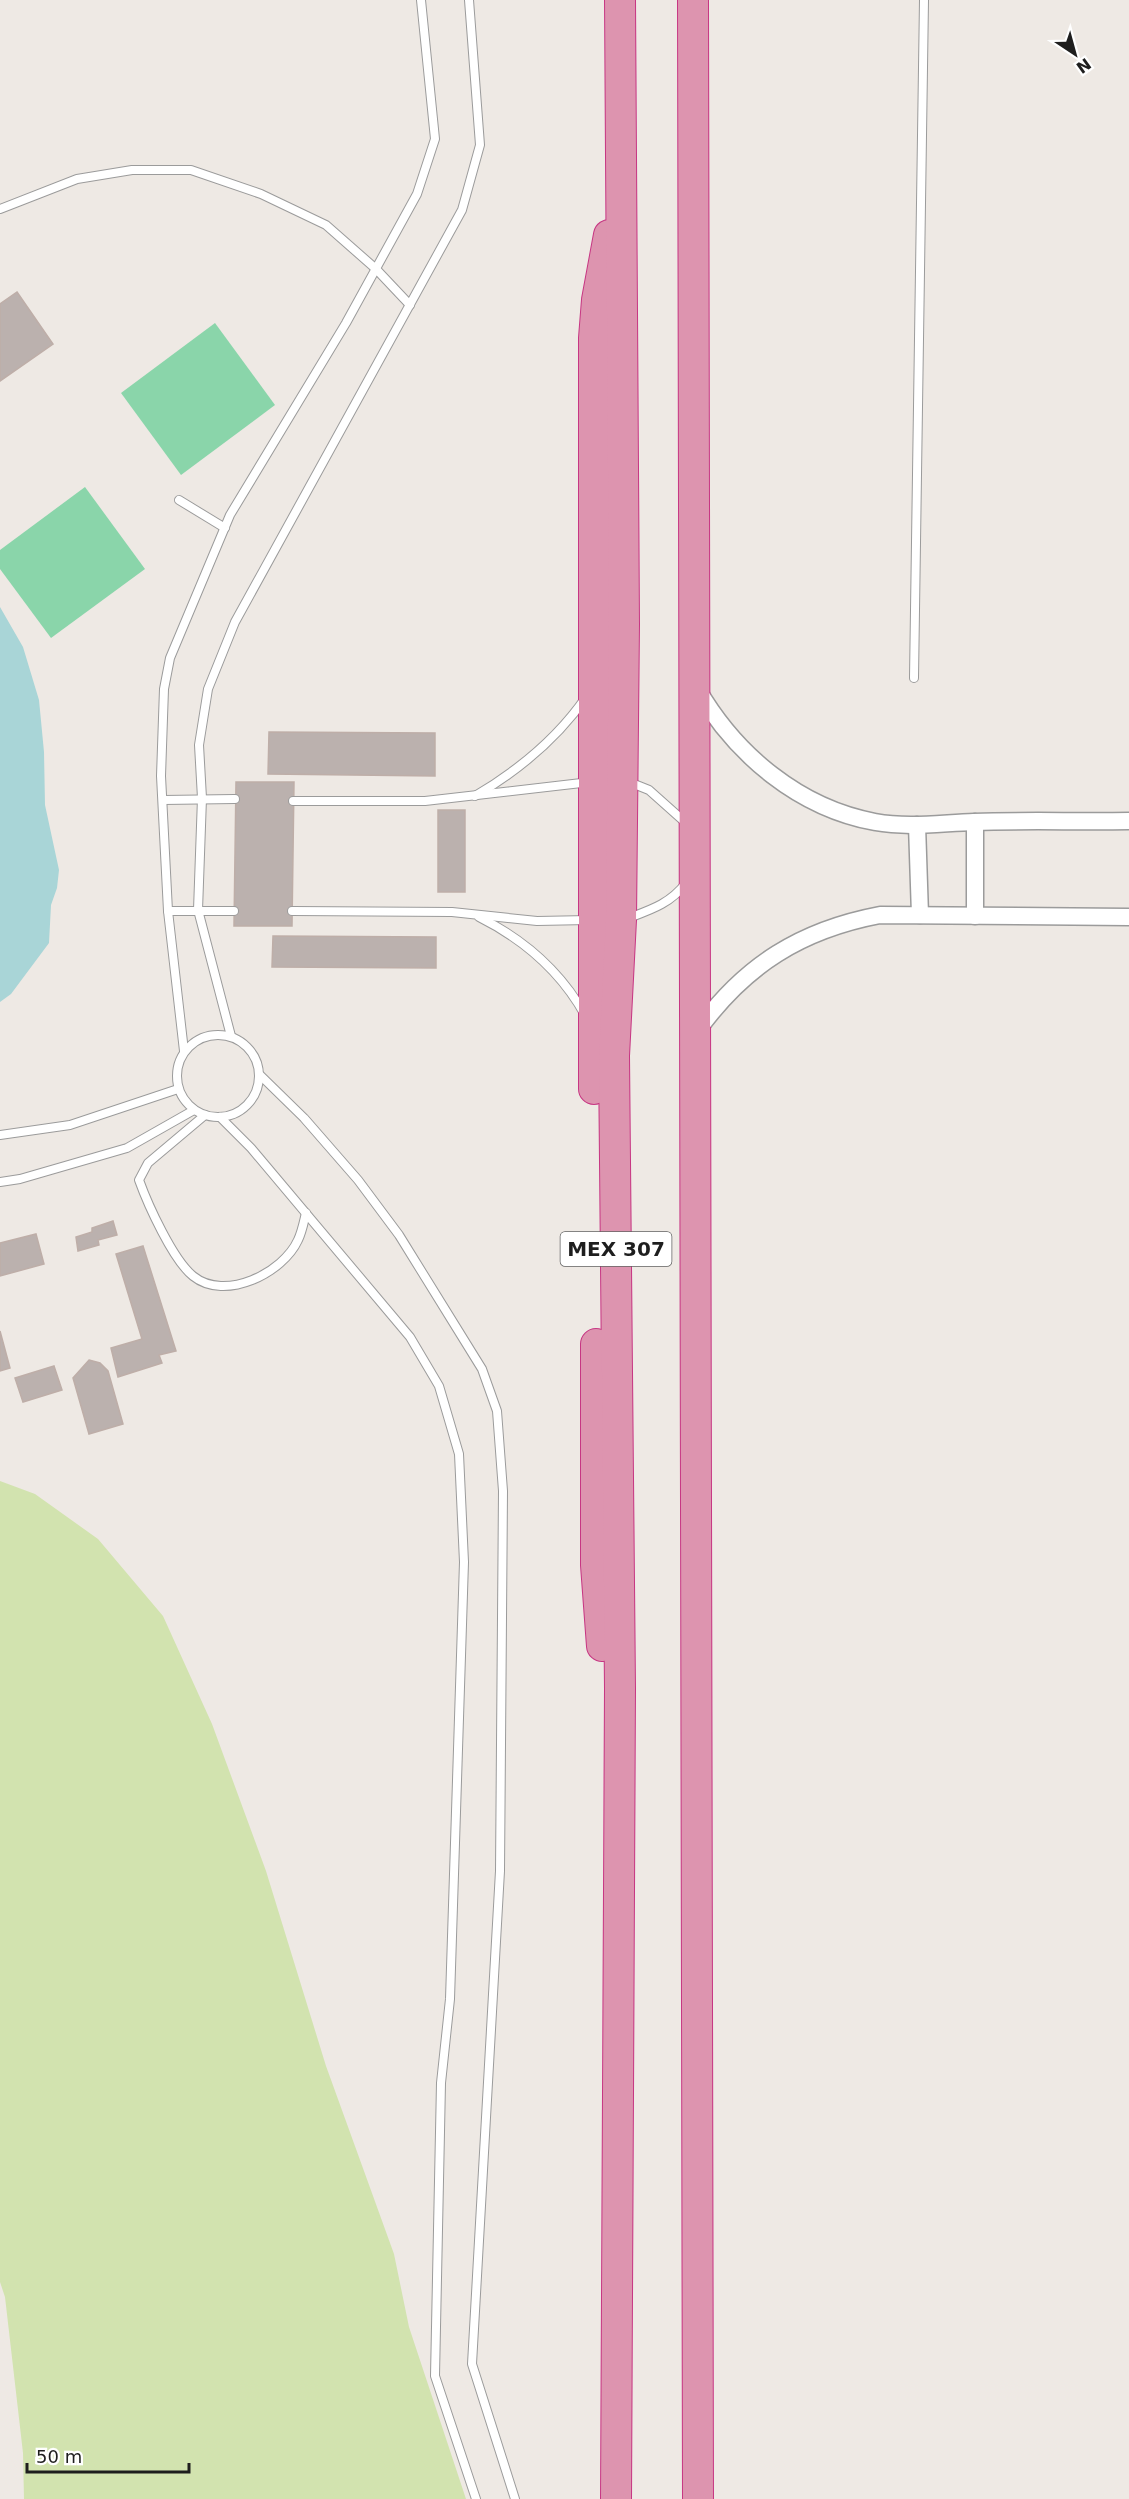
<svg xmlns="http://www.w3.org/2000/svg" width="1129" height="2499" font-family="'DejaVu Sans',sans-serif">
<style>
.grass{fill:#d2e3af}
.pitch{fill:#8ad5aa}
.water{fill:#a9d5d7}
.building{fill:#bbb1ae;stroke:#beaea8;stroke-width:1.5}
.lines{fill:none;stroke-linecap:round;stroke-linejoin:round}
.lane-casing{stroke:#9b9b9b;stroke-width:10}
.street-casing{stroke:#9b9b9b;stroke-width:19}
.highway-casing{stroke:#c73683;stroke-width:32}
.lane{stroke:#fff;stroke-width:8}
.street{stroke:#fff;stroke-width:16}
.highway{stroke:#dd94af;stroke-width:30}
.labels{text-anchor:middle;stroke-width:4.5;stroke-linejoin:round;paint-order:stroke}
.shield{fill:#fff;stroke:#626262;stroke-width:1.5}
.shield-label{font-size:20px;font-weight:bold;fill:#1e1e1e}
</style>
<rect width="100%" height="100%" fill="#eee9e4"/>
<!-- grass -->
<polygon class="grass" points="0,1481 35,1494 98,1539 163,1616 212,1724 266,1871 326,2066 394,2254 409,2327 466,2499 24,2499 23,2453 5,2297 0,2282"/>
<!-- pitch -->
<g class="pitch">
<polygon points="215,323 275,405 181,475 121,393"/>
<polygon points="85,487 145,569 51,638 0,569 0,550"/>
</g>
<!-- water -->
<polygon class="water" points="0,607 23,647 39,700 44,752 45,805 59,870 57,888 51,905 49,943 11,994 0,1002"/>
<!-- building -->
<g class="building">
<polygon points="17,292 53,344 0,381 0,304"/>
<polygon points="269,732 435,733 435,776 268,774"/>
<polygon points="236,782 294,782 292,926 234,926"/>
<rect x="438" y="810" width="27" height="82"/>
<polygon points="273,936 436,937 436,968 272,967"/>
<polygon points="113,1221 117,1235 98,1240 99,1245 78,1251 76,1237 92,1232 92,1228"/>
<polygon points="36,1234 44,1264 0,1276 0,1243"/>
<polygon points="143,1246 176,1351 159,1355 162,1363 118,1377 111,1348 142,1339 116,1254"/>
<polygon points="0,1331 10,1368 0,1371"/>
<polygon points="89,1360 100,1363 108,1371 123,1424 89,1434 73,1378"/>
<polygon points="54,1366 62,1390 23,1402 15,1378"/>
</g>
<g class="lines">
<defs>
<g id="lane">
<polyline points="0,209 77,179 132,170 191,170 261,194 326,225 376,269 410,305"/>
<polyline points="179,500 225,528"/>
<polyline points="914,678 924,0"/>
<polyline points="629,782 649,790 686,823"/>
<path d="M475 796C519 770 557 739 586 697"/>
<polyline points="163,800 235,799"/>
<polyline points="293,801 425,801 590,782"/>
<polyline points="168,911 234,911"/>
<polyline points="292,911 452,912 537,921 589,920"/>
<path d="M479 917C523 939 561 972 585 1015"/>
<path d="M626 919C650 910 670 904 686 883"/>
<circle cx="218" cy="1076" r="41"/>
<polyline points="231,1036 198,910 202,798 199,745 208,689 235,622 462,210 480,145 469,0"/>
<polyline points="184,1051 168,911 161,776 164,689 170,658 230,515 346,323 417,194 435,139 421,0"/>
<polyline points="260,1075 304,1118 358,1180 399,1235 482,1369 497,1411 503,1491 500,1871 472,2364 515,2499"/>
<path d="M205 1115 148 1163 139 1180C148 1205 173 1260 193 1276 225 1302 283 1273 298 1240 302 1232 304 1221 306 1213"/>
<polyline points="220,1117 251,1148 410,1337 439,1386 459,1454 464,1562 450,1999 441,2083 435,2376 476,2499"/>
<polyline points="0,1135 70,1125 178,1089"/>
<polyline points="0,1182 20,1179 127,1148 194,1110"/>
</g>
<g id="street">
<path d="M698 690C736 755 799 808 875 822 908 828 941 823 974 822 1026 820 1078 822 1129 821"/>
<polyline points="975,822 975,916"/>
<polyline points="917,825 920,915"/>
<path d="M698 1030C745 965 801 930 880 915L1129 917"/>
</g>
<g id="highway">
<polyline points="693,0 698,2499"/>
<polyline points="594,1089 594,338 597,300 609,235"/>
<polyline points="596,1344 596,1565 602,1646"/>
<polyline points="616,2499 620,1688 614,1056 621,920 624,624 620,0"/>
</g>
</defs>
<!-- lane casing -->
<use href="#lane" class="lane-casing"/>
<!-- street casing -->
<use href="#street" class="street-casing"/>
<!-- highway casing -->
<use href="#highway" class="highway-casing"/>
<!-- lane -->
<use href="#lane" class="lane"/>
<!-- street -->
<use href="#street" class="street"/>
<!-- highway -->
<use href="#highway" class="highway"/>
</g>
<g class="labels">
<!-- shield labels -->
<rect class="shield" x="560.5" y="1232" width="111" height="34" rx="4.5"/>
<g class="shield-label">
<text x="616" y="1256">MEX 307</text>
</g>
</g>
<!-- north arrow -->
<g transform="translate(1075 54) rotate(144)" stroke="#ffffff" stroke-width="4.5" paint-order="stroke">
<path d="M0-4.5L10 22L0 15L-10 22Z" fill="#1e1e1e"/>
<text y="-9" font-size="16" font-weight="bold" text-anchor="middle" fill="#1e1e1e">N</text>
</g>
<!-- scale -->
<path d="M27 2463v9h162v-9" fill="none" stroke="#1e1e1e" stroke-width="3"/>
<text x="36" y="2463" font-size="18" fill="#1e1e1e" stroke="#ffffff" stroke-width="4.5" paint-order="stroke">50 m</text>
</svg>
